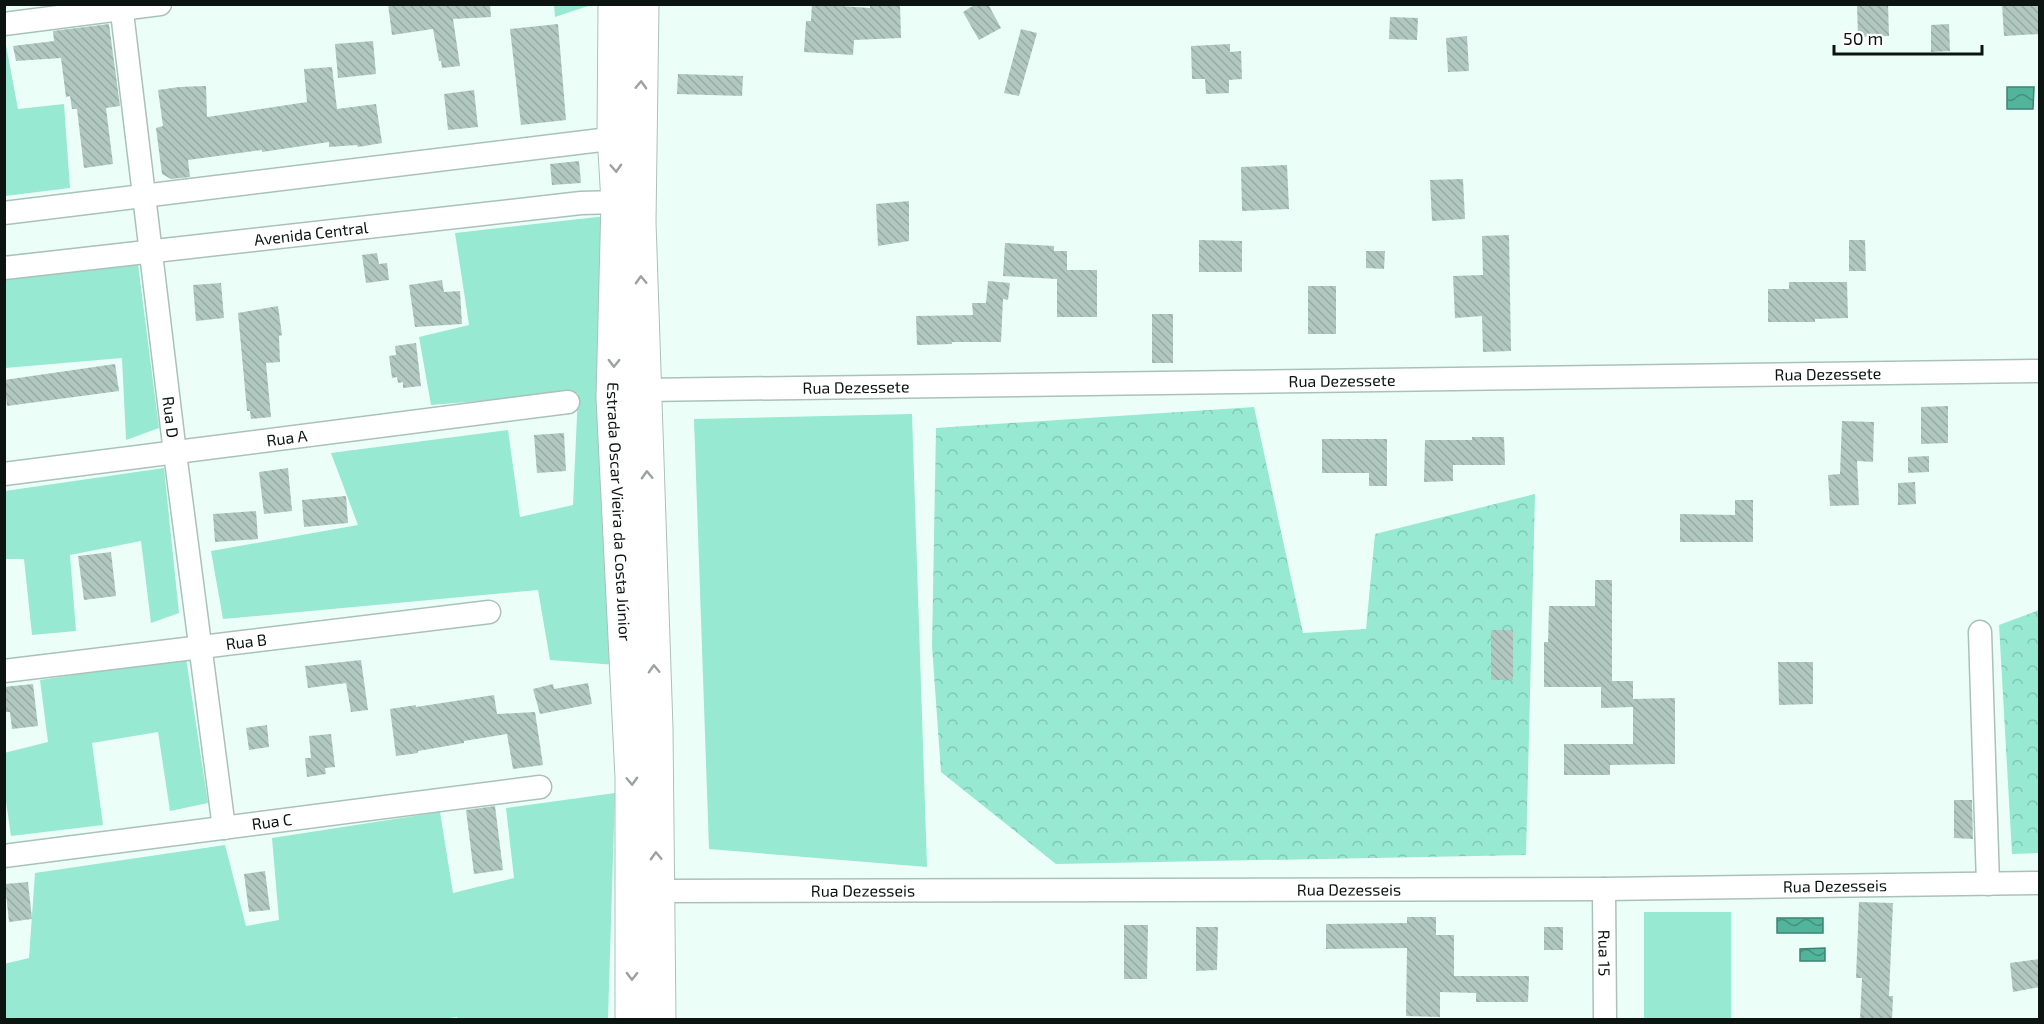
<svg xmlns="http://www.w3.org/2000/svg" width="2044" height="1024" font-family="'Exo 2',sans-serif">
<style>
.green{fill:#97e9d1}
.forest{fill:url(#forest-crowns)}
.water{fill:url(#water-waves);stroke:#3d8472;stroke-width:1.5}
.building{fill:url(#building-back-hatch)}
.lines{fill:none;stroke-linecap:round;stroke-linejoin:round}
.minor-casing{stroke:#aac1ba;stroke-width:25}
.primary-casing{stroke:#aac1ba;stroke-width:35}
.minor{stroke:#fff;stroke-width:22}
.primary{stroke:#fff;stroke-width:33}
.oneway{stroke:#9da1a0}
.labels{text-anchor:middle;stroke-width:4.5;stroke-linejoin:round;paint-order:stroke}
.street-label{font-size:16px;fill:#0b1411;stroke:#fff}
</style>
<defs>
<pattern id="forest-crowns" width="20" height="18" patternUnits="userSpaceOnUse" patternTransform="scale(1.5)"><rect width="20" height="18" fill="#97e9d1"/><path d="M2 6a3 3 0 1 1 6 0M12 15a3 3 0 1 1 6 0" fill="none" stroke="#81c7b2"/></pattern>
<pattern id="water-waves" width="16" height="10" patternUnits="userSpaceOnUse" patternTransform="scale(1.5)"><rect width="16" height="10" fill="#52b49b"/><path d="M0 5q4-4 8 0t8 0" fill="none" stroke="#42917d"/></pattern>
<pattern id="building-back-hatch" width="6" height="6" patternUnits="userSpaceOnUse" patternTransform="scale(1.5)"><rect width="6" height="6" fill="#b1c8c0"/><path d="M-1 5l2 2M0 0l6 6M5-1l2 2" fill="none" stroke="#97aba4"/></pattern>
</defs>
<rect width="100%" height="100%" fill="#ebfff8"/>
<!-- green -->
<g class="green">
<polygon points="554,4 591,4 591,5 555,17"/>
<polygon points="5,40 18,109 64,104 70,188 5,196"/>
<polygon points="606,216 616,665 550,660 538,590 223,619 211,551 358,525 331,453 508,430 520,517 573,505 578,393 431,405 419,337 469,325 455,233"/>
<polygon points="138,264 159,428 126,440 122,358 5,368 4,280"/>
<polygon points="912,414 927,867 709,849 694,419"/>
<polygon points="164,468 179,613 151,623 141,541 70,555 76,631 32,635 24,559 5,559 5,491"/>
<polygon points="186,658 208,803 170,811 158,732 92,743 103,825 11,836 5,795 4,753 48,742 40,680"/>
<polygon points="615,793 608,1019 458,1020 457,1017 436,1020 5,1019 4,964 29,958 35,873 225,845 246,926 279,920 272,838 440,812 453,893 514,878 506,808"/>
<rect x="1644" y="912" width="87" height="107"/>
</g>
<!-- forest -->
<g class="forest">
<polygon points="1254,407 1303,633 1366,629 1375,534 1535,494 1526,855 1056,864 941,772 932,646 936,428"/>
<polygon points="2039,610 2039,853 2012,854 1999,625"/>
</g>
<!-- water -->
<g class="water">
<polygon points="2007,87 2034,87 2033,109 2007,109"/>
<rect x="1777" y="918" width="46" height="15"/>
<polygon points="1825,948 1825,961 1800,961 1800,949"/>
</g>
<!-- building -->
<g class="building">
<polygon points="388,4 490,4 491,17 453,19 460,66 442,68 441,61 439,61 433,29 392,35"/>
<polygon points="812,4 870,8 870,4 900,4 901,38 854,40 853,55 804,52 806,21 811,21"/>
<polygon points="976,4 988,4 1001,28 979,40 963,12"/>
<polygon points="1878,4 1888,4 1889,36 1858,37 1857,5"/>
<polygon points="2002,4 2040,4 2040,34 2004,36"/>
<polygon points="1390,17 1418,18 1417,40 1389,39"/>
<polygon points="109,24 120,106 106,108 113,164 84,168 77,109 72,109 70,96 66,97 61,58 16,61 13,46 54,41 53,31"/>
<polygon points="558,24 566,120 521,125 510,29"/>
<polygon points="1949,24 1950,51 1931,52 1931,25"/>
<polygon points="1021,29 1037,33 1019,96 1004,93"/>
<polygon points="1467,36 1469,71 1448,72 1446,38"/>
<polygon points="373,41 376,74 338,78 335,44"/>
<polygon points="1230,44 1230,52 1241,51 1242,79 1229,80 1229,93 1206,94 1205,79 1192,79 1191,46"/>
<polygon points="332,67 337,109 376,104 382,143 358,147 357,145 329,147 329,142 262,152 262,150 188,160 190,177 171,179 162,174 156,128 163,126 158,90 179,87 206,86 207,117 307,102 304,69"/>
<polygon points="678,74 743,76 742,96 677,94"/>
<polygon points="474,90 478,127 448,130 444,94"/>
<polygon points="579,161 581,183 552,185 550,164"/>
<polygon points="1287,165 1289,209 1242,211 1241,167"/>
<polygon points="1463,179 1465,219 1432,221 1430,180"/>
<polygon points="909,201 909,241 878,246 876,204"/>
<polygon points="1509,235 1511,351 1483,352 1482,316 1455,318 1453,276 1483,275 1482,236"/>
<polygon points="1199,240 1242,241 1242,272 1199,272"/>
<polygon points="1849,240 1865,240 1866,271 1849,271"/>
<polygon points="1005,243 1054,246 1054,251 1067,251 1067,270 1097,270 1097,317 1057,317 1057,279 1003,276"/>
<polygon points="1366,251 1385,251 1384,269 1366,268"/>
<polygon points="377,253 379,264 387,263 389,280 366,283 362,255"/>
<polygon points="442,280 444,292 460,291 462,324 415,327 409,285"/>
<polygon points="988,281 1010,283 1008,300 1003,299 1001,342 952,342 952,344 917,345 916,316 973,315 972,303 986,303"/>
<polygon points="1789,282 1847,282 1848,318 1815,319 1815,322 1768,322 1768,289 1789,289"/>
<polygon points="221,283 224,318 196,321 193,285"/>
<rect x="1308" y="286" width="28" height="48"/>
<polygon points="278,306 282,335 279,336 280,362 266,363 271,417 251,419 250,411 247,411 238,313"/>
<rect x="1152" y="314" width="21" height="49"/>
<polygon points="416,343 421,386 403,388 403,382 398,383 397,377 392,378 389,356 396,355 395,346"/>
<polygon points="115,364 119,391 7,406 4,380"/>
<polygon points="1948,406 1948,443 1921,444 1921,407"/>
<polygon points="1842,421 1874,422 1873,462 1857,461 1859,505 1830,506 1828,475 1840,474"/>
<polygon points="564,433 566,471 537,473 534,435"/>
<polygon points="1472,437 1504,437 1505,465 1453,465 1453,481 1424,482 1425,440 1472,440"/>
<polygon points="1322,439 1387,439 1387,486 1369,486 1369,473 1322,473"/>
<polygon points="1929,456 1929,472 1908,473 1908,457"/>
<polygon points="288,468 292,511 264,514 259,472"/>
<polygon points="1915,482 1916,504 1898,505 1898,483"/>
<polygon points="346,496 348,523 304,527 302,500"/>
<polygon points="1735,500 1753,500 1753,542 1680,542 1680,514 1735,515"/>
<polygon points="256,511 258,539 215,542 213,514"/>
<polygon points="111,552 116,596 84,600 78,556"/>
<polygon points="1595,580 1612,580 1612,681 1633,681 1633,707 1601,708 1601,687 1544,687 1544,642 1548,642 1549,606 1595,606"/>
<rect x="1491" y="630" width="22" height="50"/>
<polygon points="361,660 368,710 351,712 346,683 308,688 305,666"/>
<polygon points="1778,662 1813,662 1813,704 1779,705"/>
<polygon points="588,683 592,704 540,714 533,689 553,684 554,689"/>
<polygon points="33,684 38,726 12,729 10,712 4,712 4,687"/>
<polygon points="494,695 497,714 535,712 543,765 513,769 507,734 464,741 464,743 418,751 418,753 396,756 390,709 416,705 416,707"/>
<polygon points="1675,698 1675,764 1610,765 1610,775 1564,775 1564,744 1633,744 1633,699"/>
<polygon points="267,725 269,747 249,750 246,728"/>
<polygon points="331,734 335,767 325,768 326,774 307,777 305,758 311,758 309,736"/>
<polygon points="1954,800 1972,800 1973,839 1954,838"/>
<polygon points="495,806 503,870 474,874 466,810"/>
<polygon points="265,871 270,910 249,912 244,874"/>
<polygon points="28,882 32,919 9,922 5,884"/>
<polygon points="1859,902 1893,903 1889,996 1893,996 1892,1020 1860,1020 1862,978 1856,978"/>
<polygon points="1407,917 1436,917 1436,935 1454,935 1454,976 1529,976 1528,1002 1476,1002 1476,993 1440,992 1440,1017 1406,1016 1407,948 1326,949 1326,924 1407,923"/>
<polygon points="1124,925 1148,925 1147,979 1124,979"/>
<polygon points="1196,927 1218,927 1217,970 1196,971"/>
<rect x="1544" y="927" width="19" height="23"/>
<polygon points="2040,959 2040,987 2013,992 2010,963"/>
</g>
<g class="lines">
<defs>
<g id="minor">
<path id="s1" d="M121 4 175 453 224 828"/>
<polyline points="4,24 160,4"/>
<polyline points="4,213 601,140 614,134"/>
<path id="s2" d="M4 268 581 203 618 202"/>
<path id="s3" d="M644 390 2040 371"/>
<path id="s4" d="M4 474 568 402"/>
<polyline points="1980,632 1988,884"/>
<path id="s5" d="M4 671 489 612"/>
<path id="s6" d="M4 856 540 787"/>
<path id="s7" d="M1604 889 1605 1020"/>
<path id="s8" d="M657 891 1604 889 2040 883"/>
</g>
<g id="primary">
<path id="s9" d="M615 4 614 134 618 202 613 398 632 777V1020"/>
<polyline points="642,4 639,222 656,728 659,1020"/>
</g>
</defs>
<!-- minor casing -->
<use href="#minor" class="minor-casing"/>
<!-- primary casing -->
<use href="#primary" class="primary-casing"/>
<!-- minor -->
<use href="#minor" class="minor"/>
<!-- primary -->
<use href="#primary" class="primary"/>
</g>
<!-- one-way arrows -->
<defs><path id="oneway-chevron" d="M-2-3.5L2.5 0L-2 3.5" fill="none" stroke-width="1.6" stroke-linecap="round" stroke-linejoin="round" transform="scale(1.5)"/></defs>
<g class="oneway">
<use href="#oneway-chevron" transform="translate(641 85) rotate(-88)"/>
<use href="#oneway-chevron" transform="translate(616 168) rotate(87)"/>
<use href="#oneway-chevron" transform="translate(641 280) rotate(-92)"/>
<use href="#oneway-chevron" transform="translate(614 363) rotate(91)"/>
<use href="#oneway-chevron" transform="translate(647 475) rotate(-92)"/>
<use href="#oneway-chevron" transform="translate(654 669) rotate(-92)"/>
<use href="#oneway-chevron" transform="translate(632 781) rotate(88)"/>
<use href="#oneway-chevron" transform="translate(656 856) rotate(-92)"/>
<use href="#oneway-chevron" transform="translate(632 976) rotate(91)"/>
</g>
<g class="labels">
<!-- street labels -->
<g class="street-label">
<text dy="6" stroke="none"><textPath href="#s2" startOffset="309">Avenida Central</textPath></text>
<text dy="6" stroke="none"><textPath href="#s3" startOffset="1184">Rua Dezessete</textPath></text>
<text dy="6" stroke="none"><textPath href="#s3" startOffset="698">Rua Dezessete</textPath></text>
<text dy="6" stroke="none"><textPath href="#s3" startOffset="212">Rua Dezessete</textPath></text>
<text dy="6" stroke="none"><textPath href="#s1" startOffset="416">Rua D</textPath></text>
<text dy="6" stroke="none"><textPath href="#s4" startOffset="285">Rua A</textPath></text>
<text dy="6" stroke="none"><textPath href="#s9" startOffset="508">Estrada Oscar Vieira da Costa Júnior</textPath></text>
<text dy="6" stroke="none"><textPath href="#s5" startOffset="244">Rua B</textPath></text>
<text dy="6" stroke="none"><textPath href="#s6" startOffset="270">Rua C</textPath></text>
<text dy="6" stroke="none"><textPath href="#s8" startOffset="1178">Rua Dezesseis</textPath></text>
<text dy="6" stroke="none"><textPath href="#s8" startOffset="692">Rua Dezesseis</textPath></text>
<text dy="6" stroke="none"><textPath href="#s8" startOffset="206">Rua Dezesseis</textPath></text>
<text dy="6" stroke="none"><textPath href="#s7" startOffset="64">Rua 15</textPath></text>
</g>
</g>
<!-- border -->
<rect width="2044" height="1024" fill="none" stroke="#0b1411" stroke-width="12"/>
<!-- scale -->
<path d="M1834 45v9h148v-9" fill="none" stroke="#0b1411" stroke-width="3"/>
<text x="1843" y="45" font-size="18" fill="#0b1411" stroke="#ffffff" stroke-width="4.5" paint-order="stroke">50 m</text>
</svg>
